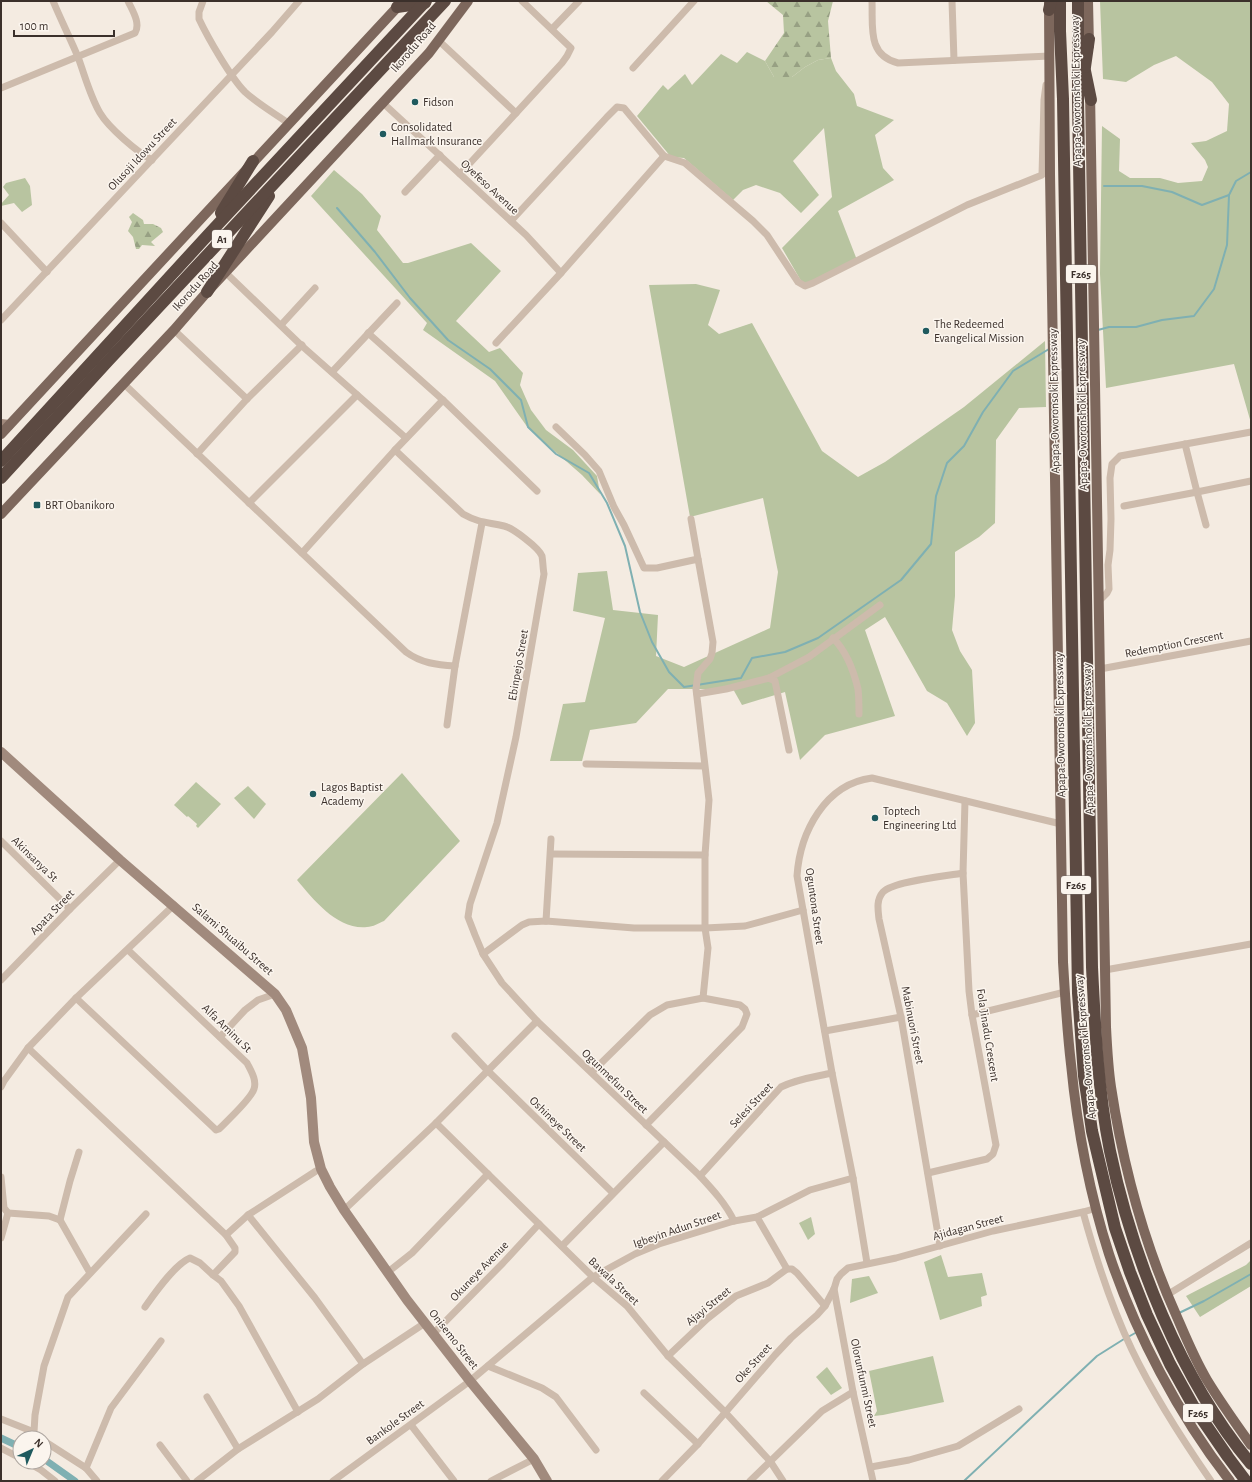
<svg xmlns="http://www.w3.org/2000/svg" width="1252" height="1482" font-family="'Alegreya Sans',sans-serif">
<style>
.green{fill:#b8c4a0}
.forest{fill:url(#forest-firs)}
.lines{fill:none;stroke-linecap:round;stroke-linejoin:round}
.stream{stroke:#7fb0b2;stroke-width:2}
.canal{stroke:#7fb0b2;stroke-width:7}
.street{stroke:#cdbbac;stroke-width:7}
.secondary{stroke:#a18a7d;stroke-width:10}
.primary{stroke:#7d675c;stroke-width:10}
.highway{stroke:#5c4a42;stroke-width:12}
.poi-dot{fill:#1f5a5e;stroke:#fbf5ee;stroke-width:1.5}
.labels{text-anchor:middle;stroke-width:3;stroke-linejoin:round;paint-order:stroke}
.shield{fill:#fbf5ee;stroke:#756b66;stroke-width:1}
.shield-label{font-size:11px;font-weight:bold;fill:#3b302b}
.street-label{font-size:12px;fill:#3b302b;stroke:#fbf5ee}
.poi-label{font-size:12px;fill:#3b302b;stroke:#fbf5ee;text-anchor:start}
</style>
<defs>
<pattern id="forest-firs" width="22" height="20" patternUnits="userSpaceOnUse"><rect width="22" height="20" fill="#b8c4a0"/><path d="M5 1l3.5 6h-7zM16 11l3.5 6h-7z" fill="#97a083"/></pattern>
</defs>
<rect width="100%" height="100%" fill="#f4ebe1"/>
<!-- green -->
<g class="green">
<polygon points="1100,1 1251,1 1251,423 1234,364 1106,388 1100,274 1102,126 1120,139 1119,171 1130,178 1160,178 1178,183 1202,181 1208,167 1205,160 1191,143 1206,141 1227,131 1229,104 1212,82 1176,56 1154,65 1126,82 1103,79"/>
<polygon points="747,52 765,61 774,77 792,77 805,67 818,60 831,58 836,71 854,94 857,106 894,120 875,135 883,168 894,180 838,211 857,260 804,286 782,248 832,197 824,128 793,161 819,195 801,213 780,193 756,185 743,190 733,200 684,158 671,157 637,116 663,85 668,90 685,74 692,85 721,54 737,63"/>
<polygon points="334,170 362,194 381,216 377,230 403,263 408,263 471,243 501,271 456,321 489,352 500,348 523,373 520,385 531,410 546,430 573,450 597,476 600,494 582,475 528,428 495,381 423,330 427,323 311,196"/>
<polygon points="25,178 30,186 32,205 22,212 14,203 1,206 1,204 9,195 3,187 6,183"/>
<polygon points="696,284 720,290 708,325 719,334 752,323 822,451 858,477 885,462 964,407 1045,341 1046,407 1019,408 996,440 995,523 979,537 955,552 955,596 952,630 960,651 972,670 975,723 967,736 947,703 927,691 885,617 865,630 895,716 825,735 800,760 785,692 742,705 733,689 668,689 636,723 590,730 582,761 550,761 563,704 585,702 605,618 573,611 578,573 607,571 613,610 658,615 656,656 684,667 770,628 778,572 763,498 690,517 649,285"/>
<path d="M402 773 460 841 384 921C379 923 373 927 367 927 337 930 314 900 297 880Z"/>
<polygon points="196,782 221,804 198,828 196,826 197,824 188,816 187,817 174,805"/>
<polygon points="248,786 266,804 254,819 234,798"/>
<polygon points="811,1217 815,1234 808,1240 799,1223"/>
<polygon points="941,1255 948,1277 982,1273 987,1295 981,1297 982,1306 940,1320 924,1262"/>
<polygon points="1251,1260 1251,1286 1200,1317 1186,1296 1246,1265"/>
<polygon points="869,1276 878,1293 850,1303 852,1279"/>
<polygon points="933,1356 944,1402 883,1415 874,1416 877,1411 869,1371"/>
<polygon points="827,1367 842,1388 831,1395 816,1377"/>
</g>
<!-- forest -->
<g class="forest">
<polygon points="766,1 833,1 828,21 831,58 818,60 805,67 792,77 774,77 765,61 784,33 783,15"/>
<polygon points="133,213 143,220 144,224 153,224 161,228 163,232 151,242 155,246 142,245 139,249 136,249 133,237 128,231 132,222 129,217"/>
</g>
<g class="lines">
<!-- stream -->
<g class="stream">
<polyline points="1104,186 1142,186 1172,192 1202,205 1229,195 1236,181 1251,172"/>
<polyline points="337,208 375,252 410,298 448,340 490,369 521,400 528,427 556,454 589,473 607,503 625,546 640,612 652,642 669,672 684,687 741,678 752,658 785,652 818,638 901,580 931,544 936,496 947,463 964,446 983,412 1013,371 1049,349"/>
<polyline points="1098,330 1109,327 1136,327 1162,320 1194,316 1214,289 1227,245 1229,195"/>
<polyline points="1179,1313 1204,1301 1251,1274"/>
<polyline points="1128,1337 1137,1332"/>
<polyline points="964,1481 1097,1356 1124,1339"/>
</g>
<!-- canal -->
<g class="canal">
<polyline points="1,1438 20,1447"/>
<polyline points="44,1459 75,1481"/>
</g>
<!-- street -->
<g class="street">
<path d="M53 1C61 20 70 38 78 57 85 76 90 96 100 113 109 128 137 152 152 160"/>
<path d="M203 1 199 12V19C208 38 231 78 245 92 258 104 274 113 288 123"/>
<path d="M872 1C873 27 867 55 898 63L1050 56"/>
<polyline points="952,1 954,60"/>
<polyline points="552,29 579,1"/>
<polyline points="438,40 516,113"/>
<polyline points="633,68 694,1"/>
<path d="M1 88 135 33C141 23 132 10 128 1"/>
<polyline points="383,103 526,235 561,273"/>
<polyline points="460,174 562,63 567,56 571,48 522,1"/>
<polyline points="405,192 440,155"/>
<polyline points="511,221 607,117 617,107 624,108 664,156 685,163 753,221 767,235 798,282 805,286 813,283 967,205 1042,175 1044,100 1046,85"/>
<polyline points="1,223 47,272"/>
<polyline points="226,273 302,346 406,438"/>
<polyline points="1,320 272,32 299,1"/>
<polyline points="281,325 315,288"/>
<polyline points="174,330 247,399"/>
<polyline points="368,333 443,400 537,491"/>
<polyline points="496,343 561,273 664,156"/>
<polyline points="332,372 397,303"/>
<path d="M123 383 406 652C421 663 437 665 455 666"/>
<polyline points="556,427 585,455 599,471 614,507 624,525 644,568 657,568 698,559 713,642 712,653 710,659 698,673 696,689 709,800 705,855 705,928 708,948 703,998"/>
<polyline points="1185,444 1197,492 1251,481"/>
<path d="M395 450 463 514C479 523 487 522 504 526 513 528 539 548 542 556 543 562 543 569 544 574L516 737 497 823 470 904 468 917 475 935 483 954 502 983 537 1021 700 1176C713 1190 726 1204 734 1221"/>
<polyline points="197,454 247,399 302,345"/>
<polyline points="249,503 357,395"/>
<polyline points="1124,506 1197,492 1206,525"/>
<polyline points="691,519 698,559"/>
<polyline points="302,553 395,450 443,400"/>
<polyline points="1099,601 1107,593 1109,589 1108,565 1110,550 1111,519 1110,478 1112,464 1120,456 1251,432"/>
<path d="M833 638C846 651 854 672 858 689 859 697 859 706 859 714"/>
<polyline points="1100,669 1251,641"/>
<polyline points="769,678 809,657 880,605"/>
<polyline points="697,694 726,689 769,678 775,681 789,750"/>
<polyline points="447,725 455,666 482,523"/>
<polyline points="586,764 704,766"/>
<polyline points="1,841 70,909"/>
<polyline points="551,854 705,855"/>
<polyline points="546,921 551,839"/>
<polyline points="483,954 522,925 529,922 546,921 634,928 705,928 745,926 803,910"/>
<polyline points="1105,970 1251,944"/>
<polyline points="1,980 70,909 120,860"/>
<path d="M76 998 214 1128 216 1130 219 1129C227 1121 251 1099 254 1089 257 1080 251 1071 247 1063L128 950"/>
<polyline points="972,1015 1065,992"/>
<polyline points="825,1031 901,1017"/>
<polyline points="455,1036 487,1070 613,1193"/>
<polyline points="220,1037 245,1010 258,1000 275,994"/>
<polyline points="28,1048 226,1235 235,1248 235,1252 213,1275 221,1281 239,1306 298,1412"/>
<polyline points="592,1072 650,1015 667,1005 703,998 740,1005 745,1009 747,1014 742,1027 646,1125"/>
<polyline points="1,1087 4,1081 28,1048 76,998 174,905"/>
<polyline points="436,1123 593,1277 627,1306 668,1356 724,1411 770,1461 783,1481"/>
<polyline points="321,1169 316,1171 248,1215 315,1298 363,1364"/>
<polyline points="928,1173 987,1159 993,1154 996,1145 972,1015 969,991 963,873 965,801"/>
<path d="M700 1176 781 1087C797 1079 814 1077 832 1073"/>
<polyline points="1,1177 4,1208 8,1213 1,1238"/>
<polyline points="344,1210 436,1123 537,1021"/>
<path d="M1083 1212C1096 1259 1111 1306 1132 1350 1154 1396 1182 1439 1211 1481"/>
<polyline points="8,1213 49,1216 60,1220 90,1273"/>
<polyline points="757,1217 787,1269 792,1269 797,1273 825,1306"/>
<polyline points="60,1220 70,1181 79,1152"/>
<polyline points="226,1235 248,1215"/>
<polyline points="562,1246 664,1142"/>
<path d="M940 1246 901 1017 879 919C878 910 876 900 883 892 893 881 947 876 963 873"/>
<path d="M867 1263 853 1178 832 1073 797 876C800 832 825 784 872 778L1061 824"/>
<polyline points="388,1272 412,1253 488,1174"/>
<polyline points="834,1289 853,1392 873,1481"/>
<polyline points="1167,1295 1251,1243"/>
<path d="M145 1307C155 1293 175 1264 190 1258L200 1263 213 1275"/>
<polyline points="434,1333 503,1263 539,1224"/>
<polyline points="668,1356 707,1319 736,1296 768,1283 787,1269"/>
<polyline points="488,1366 542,1388 556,1397 596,1450"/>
<polyline points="644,1393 698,1444"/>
<polyline points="207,1397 238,1449"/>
<polyline points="1,1419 34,1432 35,1415 44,1366 68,1297 146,1214"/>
<polyline points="411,1425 454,1481"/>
<polyline points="44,1441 86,1468 97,1481"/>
<polyline points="160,1445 187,1481"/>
<polyline points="1,1448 20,1458"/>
<polyline points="27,1462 41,1470 55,1481"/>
<polyline points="871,1467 909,1460 958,1446 1019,1409"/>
<polyline points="86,1468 111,1408 161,1341"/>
<polyline points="197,1481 238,1449 318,1399 363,1364 425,1323"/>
<polyline points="333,1481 470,1381 593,1277 635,1254 659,1244 734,1221 757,1217 810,1190 853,1178"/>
<polyline points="491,1481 534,1459"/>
<polyline points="662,1481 698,1444 775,1355 791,1338 817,1315 825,1306 834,1289 837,1279 841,1274 848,1268 896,1258 993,1231 1083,1212 1097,1208"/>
<polyline points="750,1481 822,1411 853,1392"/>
</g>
<!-- secondary -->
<g class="secondary">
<polyline points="1,424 9,425"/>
<polyline points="1,752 120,860 275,994 286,1010 302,1048 311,1098 314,1142 321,1169 330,1187 344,1210 407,1300 470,1381 534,1459 547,1481"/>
</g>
<!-- primary -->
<g class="primary">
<polyline points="1088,1 1089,46"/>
<path d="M1049 3 1050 174 1063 962C1065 996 1067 1030 1071 1064 1077 1126 1090 1195 1109 1254 1135 1332 1179 1416 1230 1481"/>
<path d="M1090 92 1106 1027C1107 1047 1108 1067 1111 1087 1123 1166 1144 1244 1177 1317 1186 1338 1195 1360 1207 1380 1221 1403 1236 1424 1251 1445"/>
<polyline points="1,434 402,2"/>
<polyline points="1,514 174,330 207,292 429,53 468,1"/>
</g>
<!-- highway -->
<g class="highway">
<polyline points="1060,1 1060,31 1063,99 1078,993 1084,1076 1092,1131 1115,1228 1130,1272 1147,1315 1170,1364 1195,1409 1228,1457 1246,1481"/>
<path d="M1078 1V100L1092 967C1095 1029 1098 1091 1110 1151 1132 1257 1181 1380 1251 1464"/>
<polyline points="397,7 425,3"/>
<polyline points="1049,10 1051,1"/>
<polyline points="1084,66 1091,100"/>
<polyline points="1085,67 1089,39"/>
<polyline points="221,213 253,161"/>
<polyline points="207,292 269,196"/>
<polyline points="1,461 207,236 426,1"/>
<polyline points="1,478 108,361 445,1"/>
</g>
</g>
<!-- markers -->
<g class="poi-dot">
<circle cx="415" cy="102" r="4"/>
<circle cx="383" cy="134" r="4"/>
<circle cx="926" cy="331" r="4"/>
<rect x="33" y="501" width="8" height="8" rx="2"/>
<circle cx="313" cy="794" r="4"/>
<circle cx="875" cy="818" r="4"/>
</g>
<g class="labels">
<!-- shield labels -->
<g class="shield">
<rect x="212" y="230" width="20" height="18" rx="3"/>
<rect x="1066" y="265" width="30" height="18" rx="3"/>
<rect x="1061" y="876" width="30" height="18" rx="3"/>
<rect x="1183" y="1404" width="30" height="18" rx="3"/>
</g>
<g class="shield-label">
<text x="222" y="243">A1</text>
<text x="1081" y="278">F265</text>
<text x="1076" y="889">F265</text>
<text x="1198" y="1417">F265</text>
</g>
<!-- street labels -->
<g class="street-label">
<text transform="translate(413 47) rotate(-49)" y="4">Ikorodu Road</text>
<text transform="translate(1076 91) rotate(-91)" y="4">Apapa-Oworonshoki Expressway</text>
<text transform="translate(142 154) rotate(-47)" y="4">Olusoji Idowu Street</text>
<text transform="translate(490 187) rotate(43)" y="4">Oyefeso Avenue</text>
<text transform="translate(195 286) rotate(-48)" y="4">Ikorodu Road</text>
<text transform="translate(1054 401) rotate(-91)" y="4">Apapa-Oworonsoki Expressway</text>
<text transform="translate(1082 415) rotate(-91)" y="4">Apapa-Oworonshoki Expressway</text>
<text transform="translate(1174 644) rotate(-11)" y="4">Redemption Crescent</text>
<text transform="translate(518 665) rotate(-80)" y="4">Ebinpejo Street</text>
<text transform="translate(1060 725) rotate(-91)" y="4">Apapa-Oworonsoki Expressway</text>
<text transform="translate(1088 739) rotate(-91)" y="4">Apapa-Oworonshoki Expressway</text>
<text transform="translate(35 859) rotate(44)" y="4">Akinsanya St</text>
<text transform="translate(815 906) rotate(82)" y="4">Oguntona Street</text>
<text transform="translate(52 912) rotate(-46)" y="4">Apata Street</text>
<text transform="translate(233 939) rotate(41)" y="4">Salami Shuaibu Street</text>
<text transform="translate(913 1025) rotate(79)" y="4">Mabinuori Street</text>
<text transform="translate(227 1028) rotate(44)" y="4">Alfa Aminu St</text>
<text transform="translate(988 1035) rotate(81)" y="4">Fola Jinadu Crescent</text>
<text transform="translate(1085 1047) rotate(-95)" y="4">Apapa-Oworonsoki Expressway</text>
<text transform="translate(615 1081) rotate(44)" y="4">Ogunmefun Street</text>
<text transform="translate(751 1105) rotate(-47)" y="4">Selesi Street</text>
<text transform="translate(558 1124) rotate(44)" y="4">Oshineye Street</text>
<text transform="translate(968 1227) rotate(-15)" y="4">Ajidagan Street</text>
<text transform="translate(677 1229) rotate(-19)" y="4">Igbeyin Adun Street</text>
<text transform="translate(479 1271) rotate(-46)" y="4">Okuneye Avenue</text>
<text transform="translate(614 1281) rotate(43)" y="4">Bawala Street</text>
<text transform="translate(708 1306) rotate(-39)" y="4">Ajayi Street</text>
<text transform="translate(454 1339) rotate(52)" y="4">Onisemo Street</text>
<text transform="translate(753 1363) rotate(-48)" y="4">Oke Street</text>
<text transform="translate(864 1383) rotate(78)" y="4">Olorunfunmi Street</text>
<text transform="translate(395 1422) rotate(-36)" y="4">Bankole Street</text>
</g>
<!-- poi labels -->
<g class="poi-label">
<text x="423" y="106">Fidson</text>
<text x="391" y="131">Consolidated<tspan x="391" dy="14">Hallmark Insurance</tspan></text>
<text x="934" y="328">The Redeemed<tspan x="934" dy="14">Evangelical Mission</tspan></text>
<text x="45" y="509">BRT Obanikoro</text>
<text x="321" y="791">Lagos Baptist<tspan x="321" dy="14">Academy</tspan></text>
<text x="883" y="815">Toptech<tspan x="883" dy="14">Engineering Ltd</tspan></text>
</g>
</g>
<!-- border -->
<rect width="1252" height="1482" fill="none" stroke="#3b302b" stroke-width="4"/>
<!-- north arrow -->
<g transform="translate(32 1450) rotate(44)"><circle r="19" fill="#fbf5ee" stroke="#aea6a0"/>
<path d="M0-3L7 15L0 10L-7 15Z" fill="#1f5a5e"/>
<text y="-6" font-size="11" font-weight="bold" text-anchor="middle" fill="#3b302b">N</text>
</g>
<!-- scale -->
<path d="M14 30v6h100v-6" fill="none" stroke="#3b302b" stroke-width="2"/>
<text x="20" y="30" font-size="12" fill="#3b302b" stroke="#fbf5ee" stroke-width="3" paint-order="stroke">100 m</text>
</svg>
